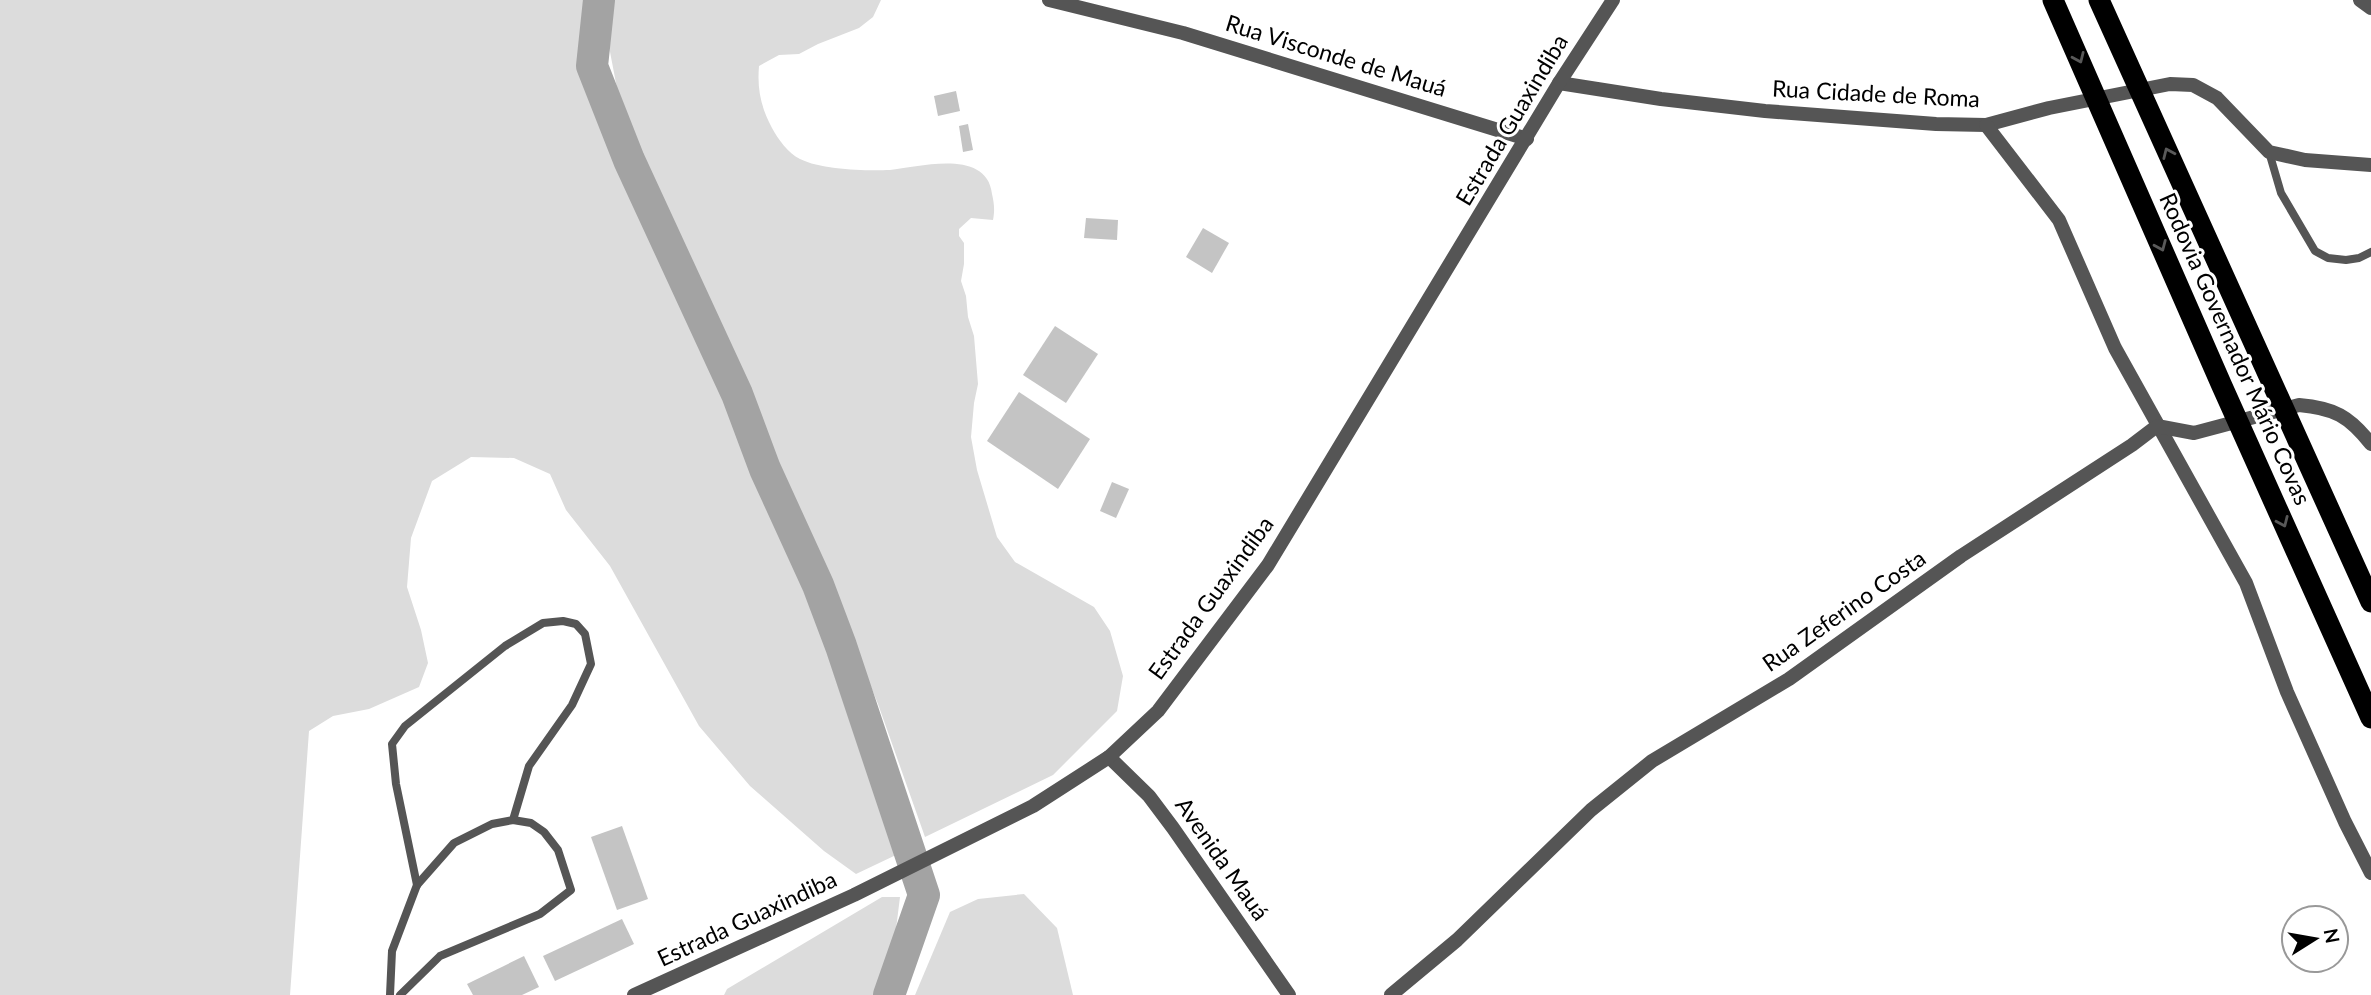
<svg xmlns="http://www.w3.org/2000/svg" width="2371" height="995" font-family="Lato,sans-serif">
<style>
.green{fill:#dcdcdc}
.lines{fill:none;stroke-linecap:round;stroke-linejoin:round}
.river{stroke:#a3a3a3;stroke-width:32}
.building{fill:#c4c4c4}
.service{stroke:#555;stroke-width:8}
.minor{stroke:#555;stroke-width:14}
.tertiary{stroke:#555;stroke-width:14}
.motorway{stroke:#000;stroke-width:21}
.oneway{stroke:#595959}
.labels{text-anchor:middle;stroke-width:6;stroke-linejoin:round;paint-order:stroke}
.street-label{font-size:23px;fill:#000;stroke:#fff}
</style>
<rect width="100%" height="100%" fill="#fff"/>
<!-- green -->
<g class="green">
<polygon points="0,0 584,0 582,40 608,124 724,392 834,667 896,855 856,874 824,851 750,786 699,726 610,566 566,510 550,474 514,458 471,457 432,481 411,538 407,587 421,630 428,663 419,687 369,709 333,716 309,731 290,995 0,995"/>
<path d="M610 0H881L873 17 859 28 818 44 799 54 779 55 759 66C757 90 761 107 772 128 778 139 788 153 800 159 822 170 866 171 890 170 919 167 987 148 992 194 994 203 995 210 993 220L971 218 959 229V236L964 243V264L961 281 966 296 968 317 974 336 978 384 974 403 971 437 977 470 997 537 1015 562 1094 607 1110 631 1123 676 1117 711 1053 775 925 837 878 704 774 450 620 104 606 31Z"/>
<polygon points="1024,894 1057,928 1073,995 915,995 950,912 978,899"/>
<polygon points="882,897 900,897 896,929 897,948 878,995 724,995 727,989"/>
</g>
<g class="lines">
<!-- river -->
<polyline class="river" points="599,0 592,66 629,160 737,394 765,469 818,585 841,646 924,895 889,995"/>
</g>
<!-- building -->
<g class="building">
<polygon points="956,91 960,111 938,116 934,96"/>
<polygon points="968,124 973,150 963,152 959,126"/>
<polygon points="1086,218 1118,220 1117,240 1084,238"/>
<polygon points="1203,228 1229,243 1212,273 1186,257"/>
<polygon points="1055,326 1098,354 1066,403 1023,375"/>
<polygon points="1019,392 1090,439 1058,489 987,441"/>
<polygon points="1112,482 1129,489 1116,518 1100,511"/>
<polygon points="622,826 648,899 617,910 591,837"/>
<polygon points="622,919 634,944 555,981 543,956"/>
<polygon points="524,956 539,987 522,995 473,995 467,984"/>
</g>
<g class="lines">
<!-- service -->
<g class="service">
<polyline points="2269,152 2281,193 2315,251 2328,258 2346,260 2359,258 2371,252"/>
<polyline points="417,885 396,784 392,744 405,726 505,646 543,623 563,621 576,624 585,634 591,664 572,705 529,766 513,820"/>
<polyline points="390,995 392,951 417,885 454,843 492,824 513,820 531,823 544,832 558,850 571,890 540,914 440,956 400,995"/>
</g>
<!-- minor -->
<g class="minor">
<polyline points="1049,0 1183,33 1527,139"/>
<polyline points="2360,0 2371,8"/>
<polyline points="1559,83 1661,99 1765,111 1936,124 1986,125 2049,108 2170,84 2193,85 2217,98 2269,152 2305,160 2371,165"/>
<polyline points="1986,125 2059,220 2115,348 2246,583 2287,692 2345,822 2371,873"/>
<polyline points="1109,757 1149,796 1173,828 1289,995"/>
<path d="M1391 995 1457 940 1591 810 1652 761 1789 679 1961 556 2132 445 2157 426 2194 433 2299 405C2334 408 2349 416 2371 444"/>
</g>
<!-- tertiary -->
<polyline class="tertiary" points="634,995 854,895 1033,806 1109,757 1158,711 1268,565 1559,83 1613,0"/>
<!-- motorway -->
<g class="motorway">
<polyline points="2053,0 2222,386 2371,718"/>
<polyline points="2099,0 2371,602"/>
</g>
</g>
<!-- one-way arrows -->
<defs><path id="oneway-chevron" d="M-2-3.5L2.5 0L-2 3.5" fill="none" stroke-width="1.6" stroke-linecap="round" stroke-linejoin="round" transform="scale(1.75)"/></defs>
<g class="oneway">
<use href="#oneway-chevron" transform="translate(2079 58) rotate(66)"/>
<use href="#oneway-chevron" transform="translate(2168 153) rotate(-114)"/>
<use href="#oneway-chevron" transform="translate(2161 246) rotate(67)"/>
<use href="#oneway-chevron" transform="translate(2283 522) rotate(66)"/>
</g>
<g class="labels">
<!-- street labels -->
<g class="street-label">
<text transform="translate(1336 56) rotate(17)" y="8">Rua Visconde de Mauá</text>
<text transform="translate(1876 94) rotate(3)" y="8">Rua Cidade de Roma</text>
<text transform="translate(1512 120) rotate(-59)" y="8">Estrada Guaxindiba</text>
<text transform="translate(2235 349) rotate(66)" y="8">Rodovia Governador Mário Covas</text>
<text transform="translate(1211 598) rotate(-54)" y="8">Estrada Guaxindiba</text>
<text transform="translate(1844 611) rotate(-35)" y="8">Rua Zeferino Costa</text>
<text transform="translate(1222 859) rotate(55)" y="8">Avenida Mauá</text>
<text transform="translate(747 919) rotate(-25)" y="8">Estrada Guaxindiba</text>
</g>
</g>
<!-- north arrow -->
<g transform="translate(2315 939) rotate(79)"><circle r="33" fill="#ffffff" stroke="#999999" stroke-width="2"/>
<path d="M0-5L12 26L0 18L-12 26Z" fill="#000000"/>
<text y="-10" font-size="19" font-weight="bold" text-anchor="middle" fill="#000000">N</text>
</g>
</svg>
